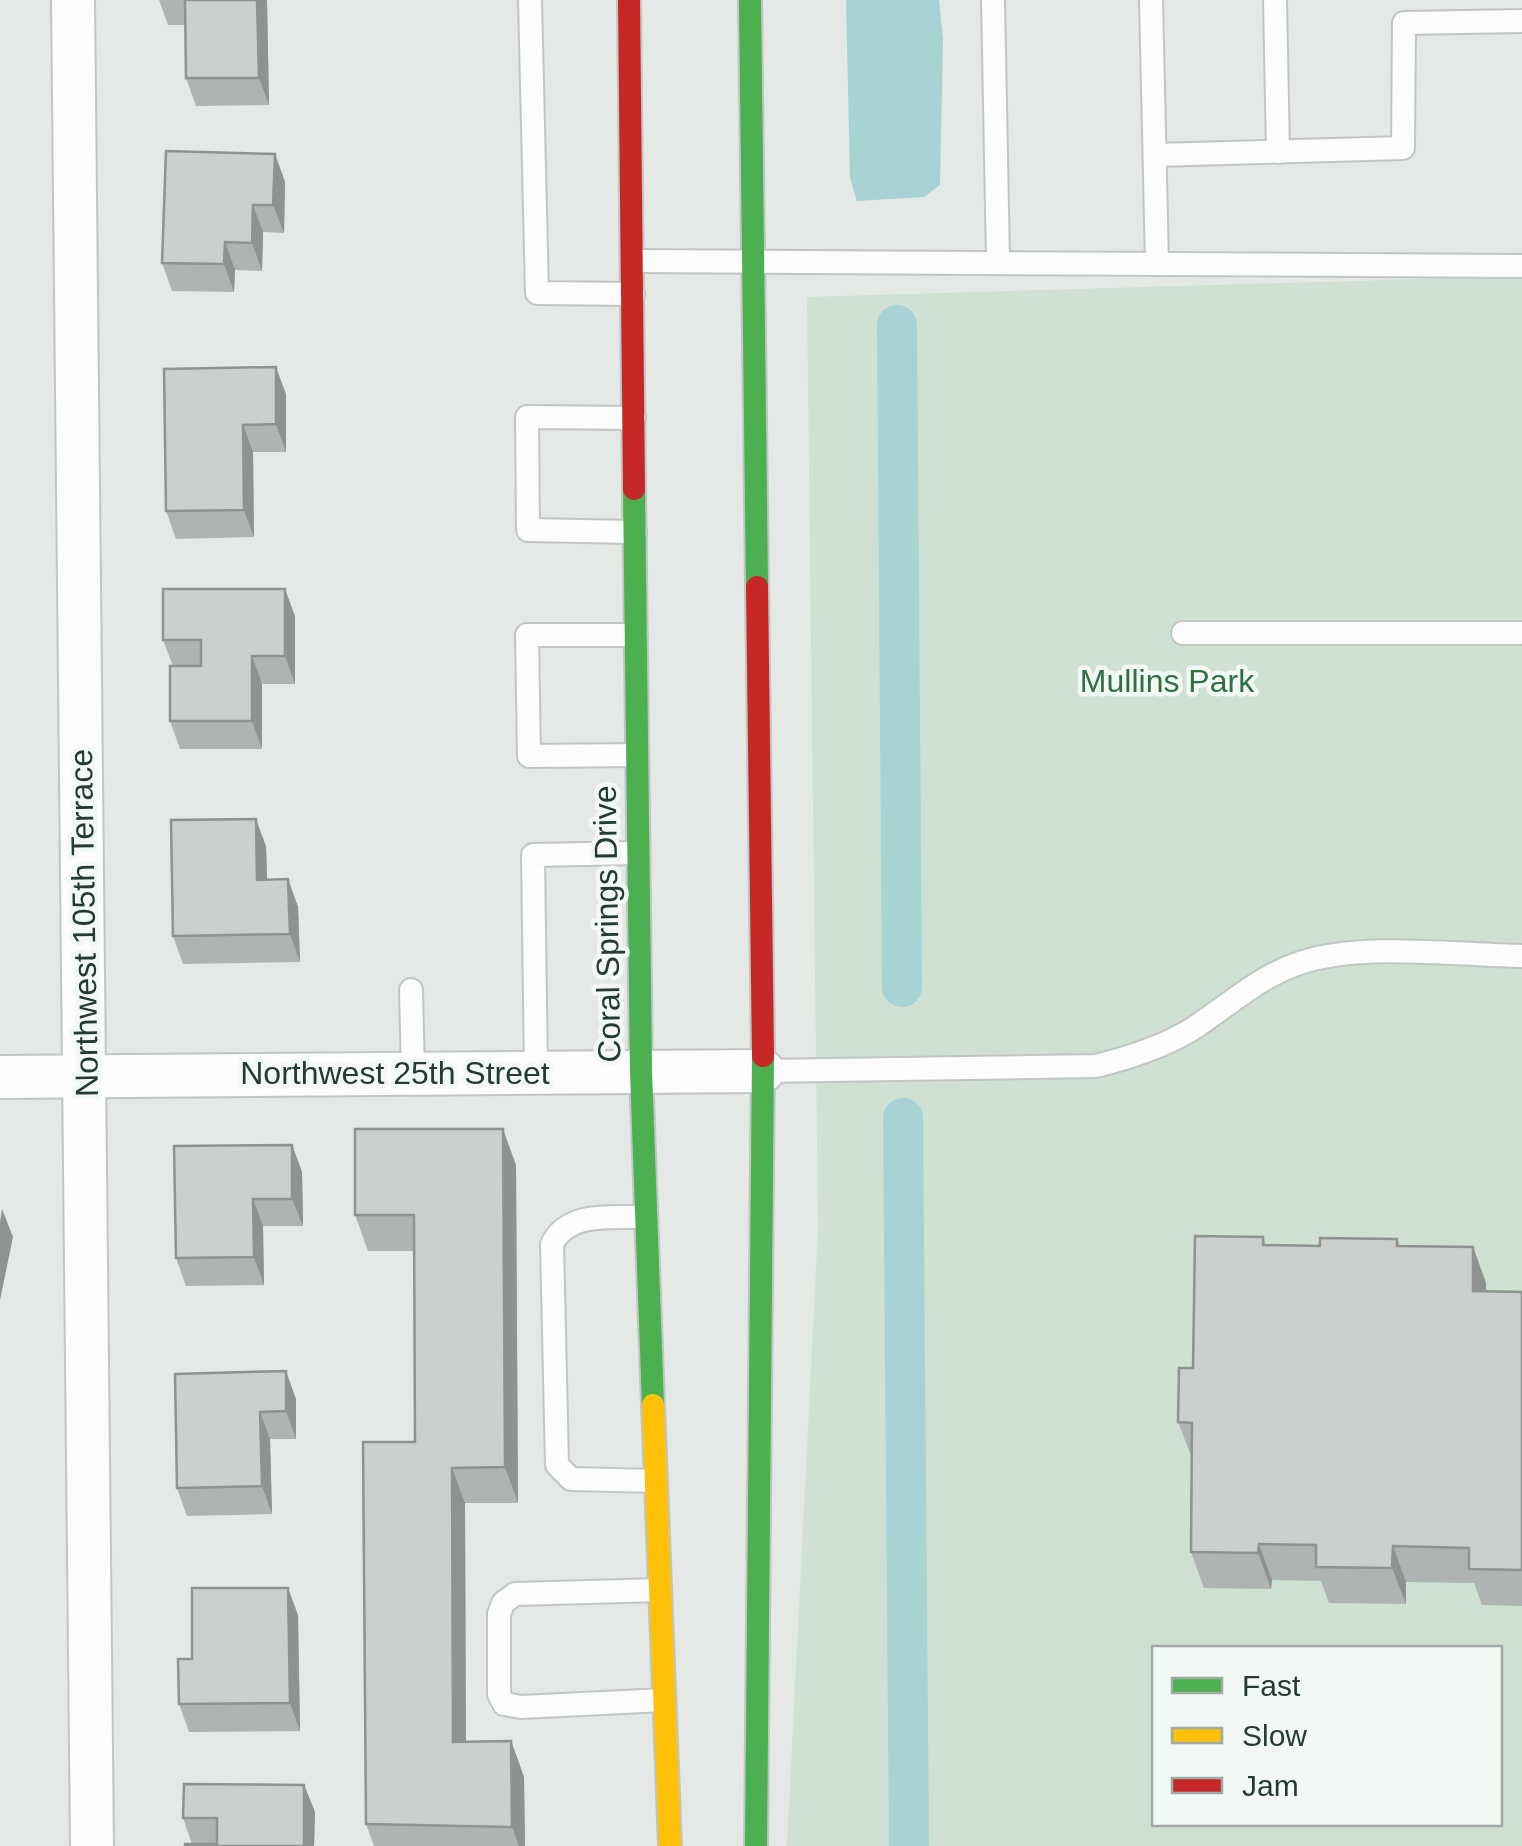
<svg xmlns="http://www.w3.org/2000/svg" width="1522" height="1846" font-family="Arial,sans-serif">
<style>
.green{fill:#cee1d2;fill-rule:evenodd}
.water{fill:#a7d3d4}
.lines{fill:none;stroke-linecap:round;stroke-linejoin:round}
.canal{stroke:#a7d3d4;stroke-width:40}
.lane-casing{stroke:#c1c6c3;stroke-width:26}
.street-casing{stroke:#c1c6c3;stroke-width:46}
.fast-casing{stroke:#c0c6c3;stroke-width:26}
.slow-casing{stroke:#c0c6c3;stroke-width:26}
.jam-casing{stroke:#c0c6c3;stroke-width:26}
.lane{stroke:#fbfcfb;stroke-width:22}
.street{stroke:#fbfcfb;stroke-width:42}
.fast{stroke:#4caf50;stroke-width:22}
.slow{stroke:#ffc107;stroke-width:22}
.jam{stroke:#c62828;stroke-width:22}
.wall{fill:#afb3b1}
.shaded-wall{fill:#8e9290}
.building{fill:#cbd0ce;stroke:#8e9290;stroke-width:2.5}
.labels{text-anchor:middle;stroke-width:9;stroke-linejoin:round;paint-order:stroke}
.park-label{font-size:32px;fill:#306f42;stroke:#f2f8f4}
.street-label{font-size:32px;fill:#233b32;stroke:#f2f8f4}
</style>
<rect width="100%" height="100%" fill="#e4e9e6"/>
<!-- green -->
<path class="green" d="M1522 276V1846H787L818 1229 807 297ZM1154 1648H1500V1824H1154Z"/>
<!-- water -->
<polygon class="water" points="846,0 939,0 943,39 940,185 924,197 857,201 850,178"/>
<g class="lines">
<!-- canal -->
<g class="canal">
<polyline points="897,325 902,987"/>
<polyline points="903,1118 909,1846"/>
</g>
<defs>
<g id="lane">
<polyline points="530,0 537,293 633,294"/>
<polyline points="993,0 998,260"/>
<polyline points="1151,0 1157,264"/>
<polyline points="1275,0 1278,152"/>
<polyline points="1155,155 1403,148 1404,23 1522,21"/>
<polyline points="632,261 1522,266"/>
<polyline points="634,418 527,417 528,530 635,532"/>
<polyline points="1183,633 1522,633"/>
<polyline points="636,635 527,635 529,756 637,755"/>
<polyline points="411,990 413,1073"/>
<path d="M763 1071 1096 1066C1128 1058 1160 1048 1189 1031 1226 1008 1257 977 1300 963 1362 942 1456 955 1522 956"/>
<polyline points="536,1072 533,855 638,853"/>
<path d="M646 1217C614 1218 569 1210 552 1244L557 1465 571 1479 656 1481"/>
<polyline points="660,1590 515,1594 503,1603 499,1614 499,1694 504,1704 521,1707 664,1700"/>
</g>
<g id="street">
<polyline points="73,0 92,1846"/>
<polyline points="0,1077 763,1071"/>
</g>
<g id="fast">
<polyline points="750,0 757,587"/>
<polyline points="634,489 641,1071 653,1405"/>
<polyline points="756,1846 763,1056"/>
</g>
<polyline id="slow" points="653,1405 670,1846"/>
<g id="jam">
<polyline points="629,0 634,489"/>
<polyline points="757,587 763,1056"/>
</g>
</defs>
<!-- lane casing -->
<use href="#lane" class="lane-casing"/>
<!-- street casing -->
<use href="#street" class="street-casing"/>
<!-- fast casing -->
<use href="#fast" class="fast-casing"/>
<!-- slow casing -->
<use href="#slow" class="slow-casing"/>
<!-- jam casing -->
<use href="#jam" class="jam-casing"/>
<!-- lane -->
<use href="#lane" class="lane"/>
<!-- street -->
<use href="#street" class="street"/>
<!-- fast -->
<use href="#fast" class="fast"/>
<!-- slow -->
<use href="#slow" class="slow"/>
<!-- jam -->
<use href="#jam" class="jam"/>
</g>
<!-- wall -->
<g class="wall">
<polygon points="159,0 267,0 269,105 196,106 186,78 186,25 168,25"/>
<polygon points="275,154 285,182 284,233 263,232 262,271 235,270 234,292 172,291 162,263"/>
<polygon points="164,369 286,394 286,452 253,452 254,537 176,539 166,511"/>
<polygon points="295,616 295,684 262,684 262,749 180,749 170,721 173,666 163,640"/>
<polygon points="266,846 267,879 288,879 298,907 300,962 183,964 173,936"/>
<polygon points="292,1145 302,1172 303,1226 263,1226 264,1285 186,1286 176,1258"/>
<polygon points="516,1165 518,1503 465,1503 466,1742 511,1741 524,1777 525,1846 374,1846 366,1824 415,1442 414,1251 368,1251 355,1215"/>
<polygon points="1263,1237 1266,1245 1320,1246 1397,1239 1400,1246 1473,1247 1486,1283 1486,1291 1522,1292 1522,1606 1482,1605 1474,1583 1406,1582 1406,1604 1329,1603 1321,1581 1272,1580 1271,1589 1204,1588 1191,1552 1192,1458 1178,1422 1193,1368"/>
<polygon points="175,1374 296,1399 296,1439 270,1439 272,1514 187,1516 177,1488"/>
<polygon points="298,1615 300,1731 189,1732 179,1704 192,1659"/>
<polygon points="304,1785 315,1812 314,1846 192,1844 183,1818"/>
</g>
<!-- shaded-wall -->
<g class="shaded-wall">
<polygon points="257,0 267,0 269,105 259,78"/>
<polygon points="275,154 285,182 284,233 273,205"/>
<polygon points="253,205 263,232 262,271 252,243"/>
<polygon points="225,242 235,270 234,292 224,264"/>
<polygon points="276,367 286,394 286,452 276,424"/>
<polygon points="243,425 253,452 254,537 244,510"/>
<polygon points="285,589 295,616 295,684 285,656"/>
<polygon points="252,656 262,684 262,749 252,721"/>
<polygon points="256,819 266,846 268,907 257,880"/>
<polygon points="288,879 298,907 300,962 290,934"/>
<polygon points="503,1129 516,1165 518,1503 505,1467"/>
<polygon points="292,1145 302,1172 303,1226 292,1199"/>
<polygon points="253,1199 263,1226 264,1285 254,1257"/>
<polygon points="2,1209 13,1237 0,1300 0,1222"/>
<polygon points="1473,1247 1486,1283 1486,1327 1473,1291"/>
<polygon points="286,1371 296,1399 296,1439 286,1411"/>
<polygon points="260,1412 270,1439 272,1514 262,1486"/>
<polygon points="452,1468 465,1503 466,1778 453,1742"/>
<polygon points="1259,1544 1272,1580 1271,1589 1258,1553"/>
<polygon points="1393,1546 1406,1582 1406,1604 1392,1568"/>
<polygon points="288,1588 298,1615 300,1731 290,1703"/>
<polygon points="511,1741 524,1777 525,1846 519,1846 512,1827"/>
<polygon points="304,1785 315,1812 314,1846 304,1846"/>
</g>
<!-- building -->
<g class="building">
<polygon points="185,0 257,0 259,78 186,78"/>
<polygon points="166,151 275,154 273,205 253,205 252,243 225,242 224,264 162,263"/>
<polygon points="276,367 276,424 243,425 244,510 166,511 164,369"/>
<polygon points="163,589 285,589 285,656 252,656 252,721 170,721 170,666 201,666 201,640 163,640"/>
<polygon points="256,819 257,880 288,879 290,934 173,936 171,820"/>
<polygon points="355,1129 503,1129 505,1467 452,1468 453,1742 511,1741 512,1827 366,1824 363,1442 415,1442 414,1215 355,1215"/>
<polygon points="292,1145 292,1199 253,1199 254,1257 176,1258 174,1146"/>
<polygon points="1195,1236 1263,1237 1263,1245 1320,1246 1320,1238 1397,1239 1397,1246 1473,1247 1473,1291 1522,1292 1522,1570 1469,1569 1469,1548 1393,1546 1392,1568 1316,1567 1316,1545 1259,1544 1258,1553 1191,1552 1192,1423 1178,1422 1179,1368 1193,1368"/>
<polygon points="286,1371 286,1411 260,1412 262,1486 177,1488 175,1374"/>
<polygon points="192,1588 288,1588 290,1703 179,1704 178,1659 192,1659"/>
<polygon points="184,1784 304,1785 304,1846 185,1846 185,1844 217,1844 217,1818 183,1818"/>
</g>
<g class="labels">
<!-- park labels -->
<g class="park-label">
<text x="1167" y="692">Mullins Park</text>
</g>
<!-- street labels -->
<g class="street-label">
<text transform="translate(84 923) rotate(-91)" y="11">Northwest 105th Terrace</text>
<text transform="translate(607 924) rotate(-91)" y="11">Coral Springs Drive</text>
<text x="395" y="1084">Northwest 25th Street</text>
</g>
</g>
<!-- legend -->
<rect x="1152" y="1646" width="350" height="180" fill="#f2f8f4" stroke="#9faca6" stroke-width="2.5"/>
<rect x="1172" y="1678" width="50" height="15" fill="#4caf50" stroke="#9faca6" stroke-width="2.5"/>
<text x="1242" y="1696" font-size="30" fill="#233b32">Fast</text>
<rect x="1172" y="1728" width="50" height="15" fill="#ffc107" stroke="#9faca6" stroke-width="2.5"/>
<text x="1242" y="1746" font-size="30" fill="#233b32">Slow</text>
<rect x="1172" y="1778" width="50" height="15" fill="#c62828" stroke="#9faca6" stroke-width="2.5"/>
<text x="1242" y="1796" font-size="30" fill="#233b32">Jam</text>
</svg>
